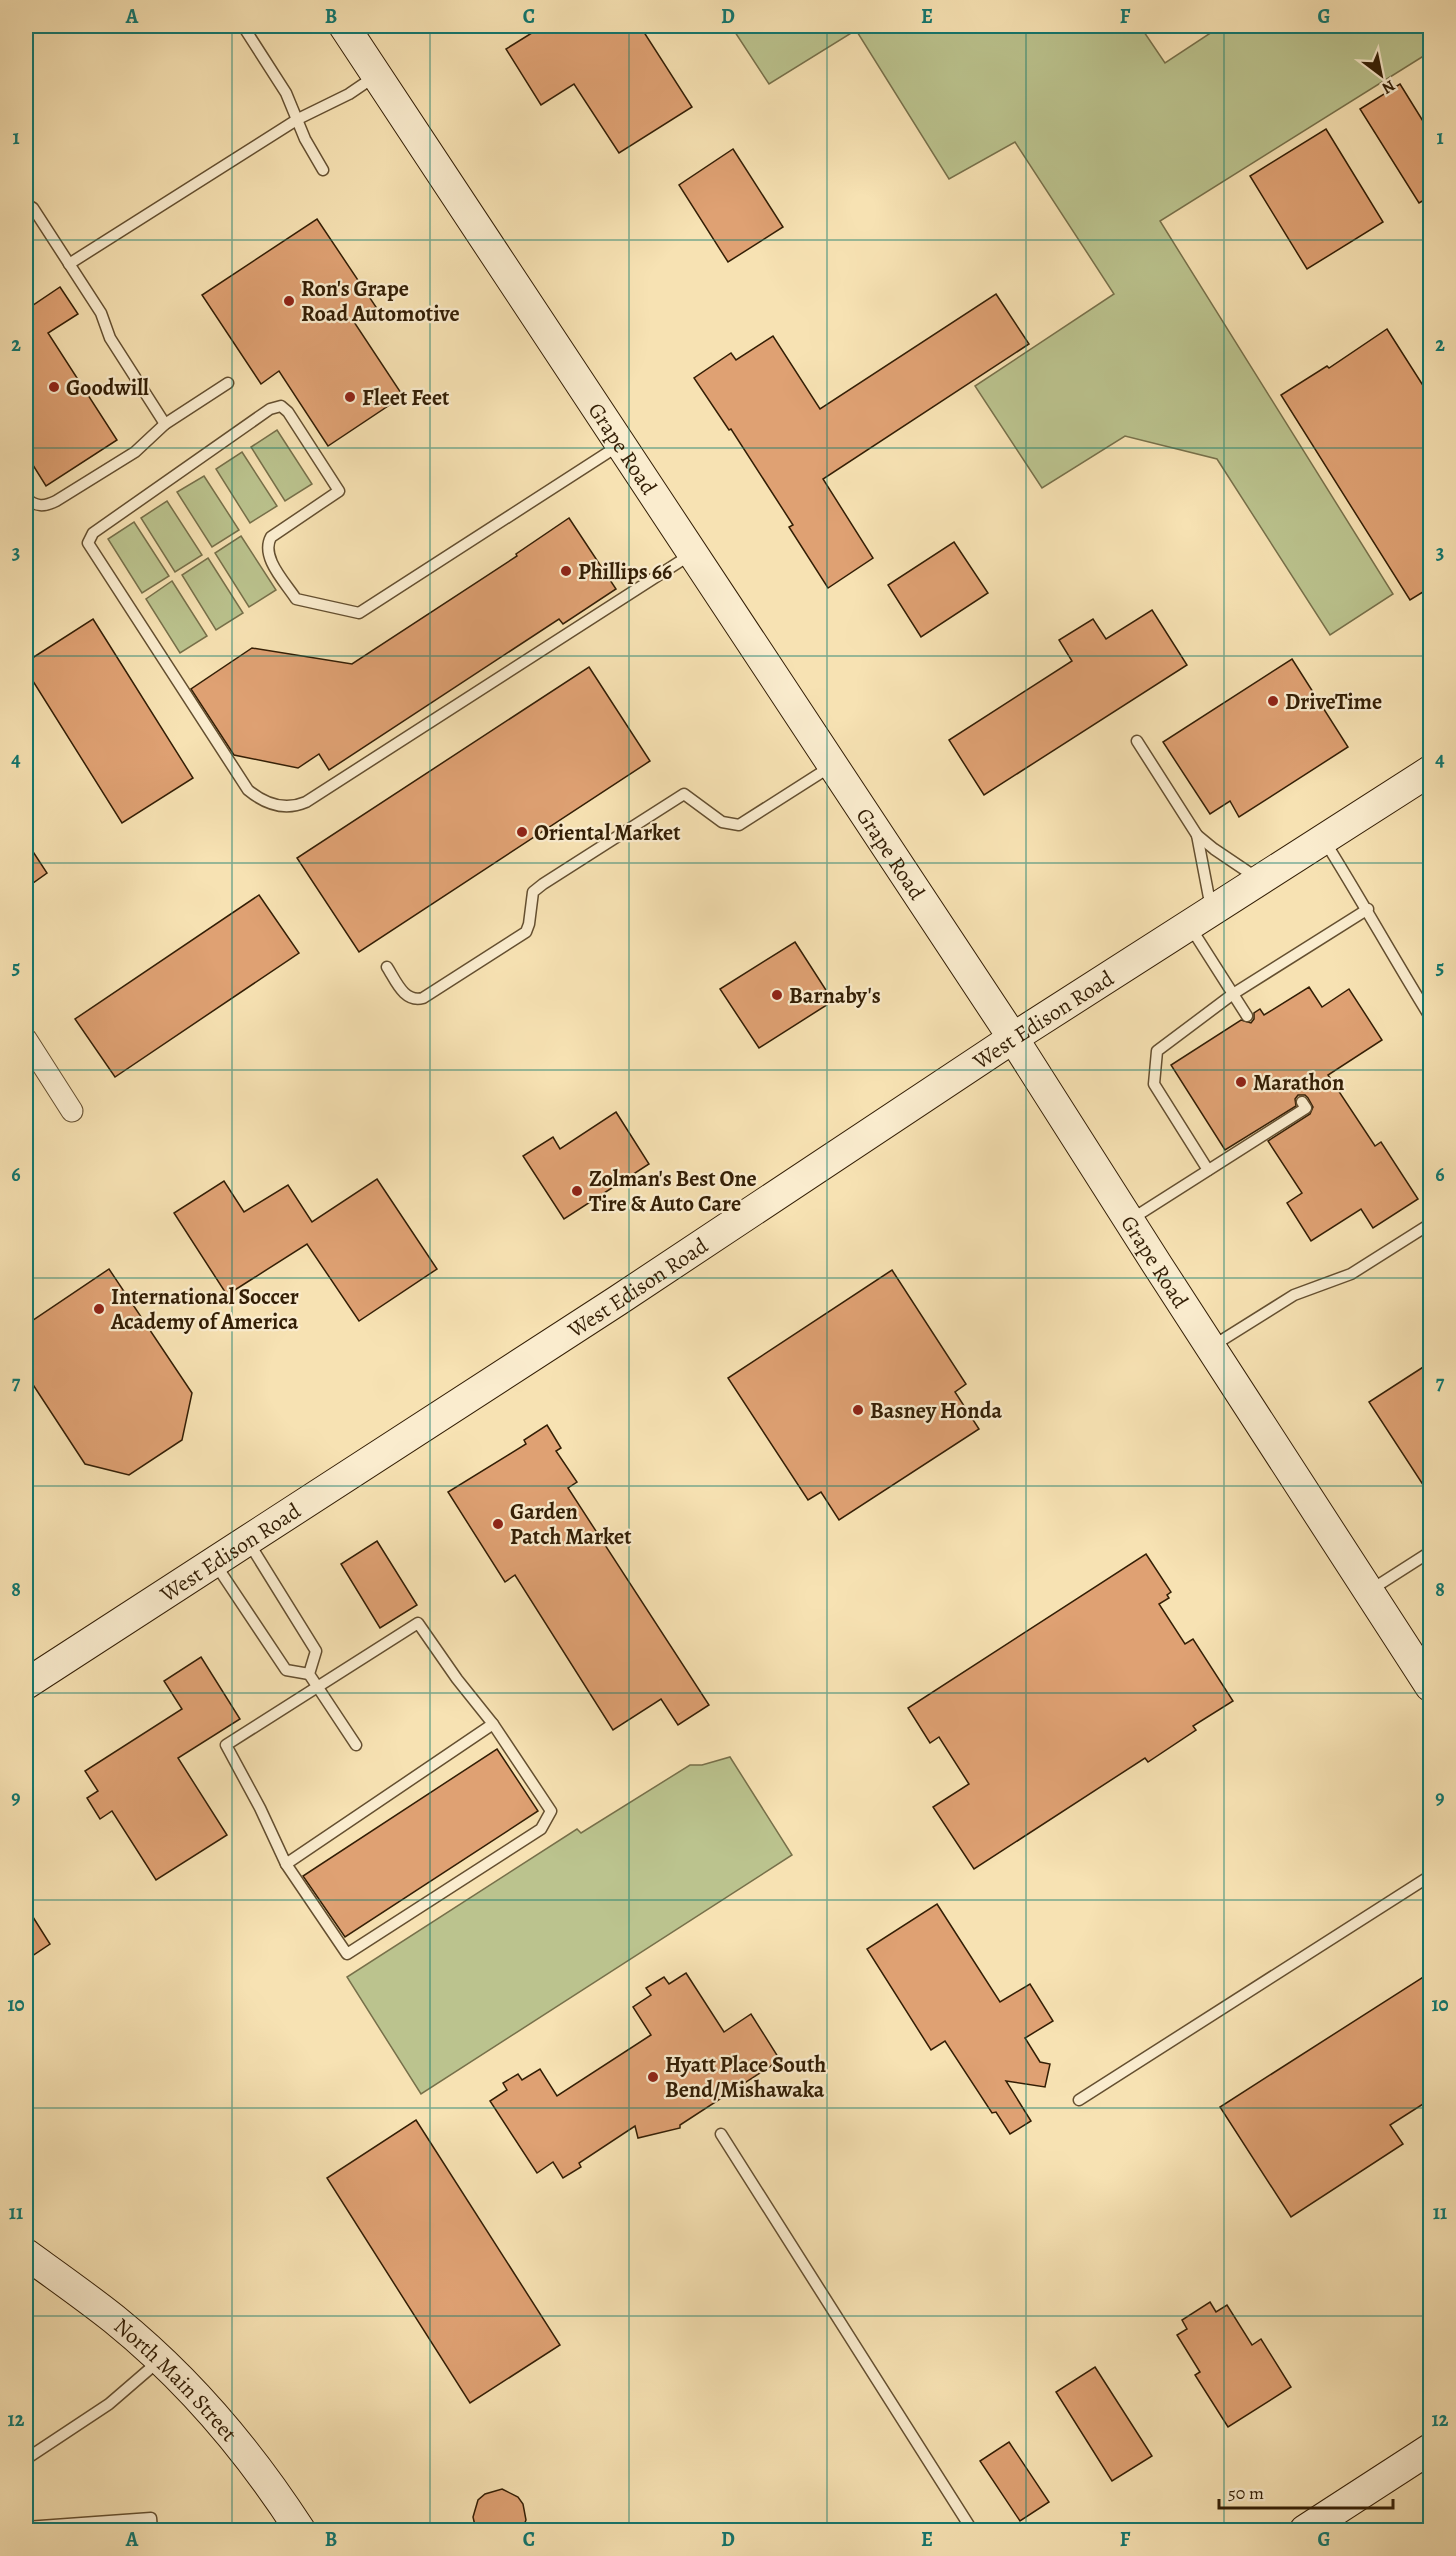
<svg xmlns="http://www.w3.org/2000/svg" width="1456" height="2556" font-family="Alegreya,serif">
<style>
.green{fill:#bbc38e;stroke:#77704a;stroke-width:1.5}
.building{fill:#dfa173;stroke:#331e05;stroke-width:1.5}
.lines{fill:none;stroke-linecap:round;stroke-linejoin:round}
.lane-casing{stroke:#644f30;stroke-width:13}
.street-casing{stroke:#644f30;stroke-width:23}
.secondary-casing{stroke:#331e05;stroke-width:32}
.lane{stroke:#faecce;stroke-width:10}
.street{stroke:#faecce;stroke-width:21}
.secondary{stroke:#faecce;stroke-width:30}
.grid{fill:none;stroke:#0f766e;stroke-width:1.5;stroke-opacity:0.55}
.poi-dot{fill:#8f2418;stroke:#faecce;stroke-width:2}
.labels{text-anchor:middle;stroke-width:4.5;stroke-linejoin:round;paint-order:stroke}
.poi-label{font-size:22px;font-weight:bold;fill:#331e05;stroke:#faecce;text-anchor:start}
.street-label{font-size:22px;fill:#331e05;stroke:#faecce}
.neatline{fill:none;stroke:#0f766e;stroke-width:2}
.grid-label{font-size:20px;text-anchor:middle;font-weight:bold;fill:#0f766e}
</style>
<rect width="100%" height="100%" fill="#f7e2b3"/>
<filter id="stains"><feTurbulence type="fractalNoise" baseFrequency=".00333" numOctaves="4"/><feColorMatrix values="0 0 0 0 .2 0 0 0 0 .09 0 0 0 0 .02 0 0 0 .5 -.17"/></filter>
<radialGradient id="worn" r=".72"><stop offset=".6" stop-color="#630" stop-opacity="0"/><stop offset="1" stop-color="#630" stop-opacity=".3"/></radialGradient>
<!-- green -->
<g class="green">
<polygon points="731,26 1140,26 1165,63 1221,26 1430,26 1430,52 1160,221 1393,594 1330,635 1217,459 1125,436 1042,488 975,386 1114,294 1015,142 949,179 856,30 769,84"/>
<polygon points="277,430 312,484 285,501 251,447"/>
<polygon points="242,452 277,506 250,523 216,469"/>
<polygon points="204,476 239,530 212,547 177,492"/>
<polygon points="167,501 202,555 175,572 141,518"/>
<polygon points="134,522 169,576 142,593 108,539"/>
<polygon points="241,536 276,590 249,607 215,553"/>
<polygon points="208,558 243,613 216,630 182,575"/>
<polygon points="172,581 207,636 180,653 146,599"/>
<polygon points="730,1757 792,1855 421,2094 347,1977 577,1829 581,1833 690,1765 702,1765"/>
</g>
<!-- building -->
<g class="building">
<polygon points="543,26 640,26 692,107 619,153 574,84 541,105 506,49"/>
<polygon points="1400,84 1431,134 1431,196 1419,203 1360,109"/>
<polygon points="1326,129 1383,222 1307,269 1250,176"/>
<polygon points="733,149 783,227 728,262 679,185"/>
<polygon points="317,219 376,307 354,322 403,396 328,446 279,371 261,384 202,295"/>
<polygon points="60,287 78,314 48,333 117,440 46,486 26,454 26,310"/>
<polygon points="996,294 1029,344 823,479 873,558 828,588 789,527 793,525 731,429 729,430 694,378 731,353 736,360 773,336 820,409"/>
<polygon points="1387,329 1431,398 1431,587 1410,600 1281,395 1327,366 1329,368"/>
<polygon points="569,518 616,589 563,624 559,619 329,770 319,754 298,768 234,755 191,689 252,648 352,664 517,556 516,554"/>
<polygon points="954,542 988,593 921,637 888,585"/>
<polygon points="1152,610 1187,665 984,795 949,740 1072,661 1059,640 1093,619 1106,639"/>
<polygon points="93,619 193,778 122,823 26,670 26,662"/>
<polygon points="1292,659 1348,747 1239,817 1230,801 1210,814 1163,742"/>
<polygon points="589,667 650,761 359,952 297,858"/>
<polygon points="26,841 47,873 26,888"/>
<polygon points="259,895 299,953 115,1077 75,1019"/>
<polygon points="795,942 833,1001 759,1048 720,989"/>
<polygon points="1309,987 1322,1007 1349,989 1382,1040 1328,1075 1375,1146 1381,1142 1418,1199 1373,1228 1361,1209 1311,1241 1287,1203 1302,1193 1268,1141 1310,1114 1313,1107 1308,1098 1305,1095 1298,1095 1295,1099 1296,1106 1225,1150 1171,1065 1241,1020 1251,1023 1254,1019 1254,1013 1260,1009 1264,1015"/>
<polygon points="616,1112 649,1164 564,1219 523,1156 553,1137 560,1149"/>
<polygon points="377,1179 437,1269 359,1321 307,1244 227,1295 174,1213 224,1181 244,1212 288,1185 312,1222"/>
<polygon points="109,1269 192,1393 182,1440 129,1475 85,1464 26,1374 26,1325"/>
<polygon points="892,1270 966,1384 955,1392 979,1429 839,1520 821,1492 808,1500 728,1378"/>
<polygon points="1431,1362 1431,1497 1369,1402"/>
<polygon points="547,1425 561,1448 556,1451 577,1482 568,1488 709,1705 678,1725 661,1699 613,1730 515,1575 505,1582 448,1492 526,1444 524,1440"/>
<polygon points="377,1541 417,1605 380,1628 341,1564"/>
<polygon points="1146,1554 1171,1592 1167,1595 1169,1598 1159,1604 1185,1644 1193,1639 1233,1701 1193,1726 1196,1730 1148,1762 1145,1758 974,1869 933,1807 969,1784 939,1737 930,1743 908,1708"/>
<polygon points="201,1657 240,1719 178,1758 227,1835 156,1880 112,1811 100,1819 87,1798 98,1791 85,1771 182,1709 164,1681"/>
<polygon points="497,1749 538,1811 345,1937 303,1876"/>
<polygon points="937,1904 1000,2002 1030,1984 1053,2021 1025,2038 1040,2062 1050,2064 1045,2087 1006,2081 1031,2121 1010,2134 996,2112 992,2113 945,2041 931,2050 867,1949"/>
<polygon points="26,1906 50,1944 26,1960"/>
<polygon points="1431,1972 1431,2099 1390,2125 1403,2144 1291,2217 1220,2107"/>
<polygon points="686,1973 724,2032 751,2014 780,2060 680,2125 680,2128 638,2138 635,2126 579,2163 581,2167 563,2178 553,2162 537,2173 490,2101 507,2090 503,2083 518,2074 522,2080 540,2069 557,2096 651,2035 633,2007 651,1995 646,1988 664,1977 669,1984"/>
<polygon points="416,2120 560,2345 470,2403 327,2178"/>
<polygon points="1210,2302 1216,2312 1227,2305 1252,2345 1261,2339 1291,2387 1228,2427 1195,2375 1200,2372 1177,2335 1187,2329 1182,2320"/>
<polygon points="1095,2367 1152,2456 1112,2481 1056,2392"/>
<polygon points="1009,2442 1049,2502 1020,2521 980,2461"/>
<polygon points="502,2489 518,2497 523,2504 526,2520 522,2530 476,2530 473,2517 478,2500 485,2494"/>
</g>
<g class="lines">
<defs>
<g id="lane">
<polyline points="243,26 286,93 305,139 323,170"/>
<polyline points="26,204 33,208 101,313 110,338 165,424"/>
<polyline points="69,264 298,119 349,94 374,77"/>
<path d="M618 446 359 613 296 599C285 582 260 557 271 537L339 491 288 412 281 406 270 409 93 533 88 543 248 790C265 804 285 811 306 802L690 555"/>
<path d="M26 498C36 507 44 507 56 501L135 452 165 424 228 383"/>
<polyline points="1137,741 1197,835 1214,849 1257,878"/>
<polyline points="1197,835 1211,908"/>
<path d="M1324 840C1361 899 1394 959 1430 1017"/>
<polyline points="1189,925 1247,1016"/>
<path d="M387 967C396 981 404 1003 423 998L526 932 529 924 533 892 543 884 684 794 722 822 739 825 830 767"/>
<polyline points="1208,1170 1154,1084 1157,1051 1233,994 1368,909"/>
<polyline points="1130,1220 1306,1108 1302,1102"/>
<polyline points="1211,1347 1294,1295 1351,1274 1430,1224"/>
<polyline points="249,1543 316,1651 309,1674 356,1745"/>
<polyline points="216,1565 286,1670 309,1674"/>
<polyline points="1369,1591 1430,1552"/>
<polygon points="418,1623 457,1679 493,1724 286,1864 260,1808 226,1745"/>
<polyline points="286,1864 347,1954 541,1829 551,1811 493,1724"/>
<polyline points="1079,2100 1430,1876"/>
<polyline points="721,2134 972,2530"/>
<polyline points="26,2459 109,2404 160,2360"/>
<polyline points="26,2527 151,2518 152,2530"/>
</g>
<polyline id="street" points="26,1039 72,1111"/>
<g id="secondary">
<path id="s1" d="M344 26 1013 1038 1158 1266 1430 1686"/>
<path id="s2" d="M26 1684 617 1301 1013 1038 1430 771"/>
<path id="s3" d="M26 2254C55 2275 85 2296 114 2319 187 2378 249 2451 300 2530"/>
<polyline points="1305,2530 1430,2449"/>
</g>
</defs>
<!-- lane casing -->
<use href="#lane" class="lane-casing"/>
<!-- street casing -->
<use href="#street" class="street-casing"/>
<!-- secondary casing -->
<use href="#secondary" class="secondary-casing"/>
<!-- lane -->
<use href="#lane" class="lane"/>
<!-- street -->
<use href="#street" class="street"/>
<!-- secondary -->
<use href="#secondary" class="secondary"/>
</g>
<!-- grid -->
<path class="grid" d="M232 26V2530M430 26V2530M629 26V2530M827 26V2530M1026 26V2530M1224 26V2530M26 240H1430M26 448H1430M26 656H1430M26 863H1430M26 1070H1430M26 1278H1430M26 1486H1430M26 1693H1430M26 1900H1430M26 2108H1430M26 2316H1430"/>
<!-- markers -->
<g class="poi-dot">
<circle cx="289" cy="301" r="6"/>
<circle cx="54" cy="387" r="6"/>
<circle cx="350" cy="397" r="6"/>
<circle cx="566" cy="571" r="6"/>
<circle cx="1273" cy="701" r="6"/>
<circle cx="522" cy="832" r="6"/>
<circle cx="777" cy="995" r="6"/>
<circle cx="1241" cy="1082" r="6"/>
<circle cx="577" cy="1191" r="6"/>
<circle cx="99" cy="1309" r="6"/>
<circle cx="858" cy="1410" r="6"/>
<circle cx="498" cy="1524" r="6"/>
<circle cx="653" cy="2077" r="6"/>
</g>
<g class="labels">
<!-- poi labels -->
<g class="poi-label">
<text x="301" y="296">Ron's Grape<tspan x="301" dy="25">Road Automotive</tspan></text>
<text x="66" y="395">Goodwill</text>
<text x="362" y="405">Fleet Feet</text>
<text x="578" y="579">Phillips 66</text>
<text x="1285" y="709">DriveTime</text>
<text x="534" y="840">Oriental Market</text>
<text x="789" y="1003">Barnaby's</text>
<text x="1253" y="1090">Marathon</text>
<text x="589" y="1186">Zolman's Best One<tspan x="589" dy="25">Tire &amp; Auto Care</tspan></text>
<text x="111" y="1304">International Soccer<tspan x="111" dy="25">Academy of America</tspan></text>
<text x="870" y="1418">Basney Honda</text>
<text x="510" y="1519">Garden<tspan x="510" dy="25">Patch Market</tspan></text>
<text x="665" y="2072">Hyatt Place South<tspan x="665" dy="25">Bend/Mishawaka</tspan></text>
</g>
<!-- street labels -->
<g class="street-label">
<text dy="8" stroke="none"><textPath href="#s1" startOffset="506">Grape Road</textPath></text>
<text dy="8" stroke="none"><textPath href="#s1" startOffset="992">Grape Road</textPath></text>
<text dy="8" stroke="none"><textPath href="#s2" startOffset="1215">West Edison Road</textPath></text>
<text dy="8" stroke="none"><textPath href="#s1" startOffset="1478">Grape Road</textPath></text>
<text dy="8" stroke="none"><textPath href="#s2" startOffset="729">West Edison Road</textPath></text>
<text dy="8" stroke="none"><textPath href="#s2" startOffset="243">West Edison Road</textPath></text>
<text dy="8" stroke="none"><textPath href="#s3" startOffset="196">North Main Street</textPath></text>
</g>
</g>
<!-- margin -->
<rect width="1456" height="2556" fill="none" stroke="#f7e2b3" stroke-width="66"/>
<!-- north arrow -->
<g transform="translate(1381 75) rotate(148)" stroke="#faecce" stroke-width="4.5" paint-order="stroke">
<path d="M0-4.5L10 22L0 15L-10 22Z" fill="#331e05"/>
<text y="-9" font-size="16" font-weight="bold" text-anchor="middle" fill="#331e05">N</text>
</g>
<!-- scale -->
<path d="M1219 2499v9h174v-9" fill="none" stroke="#331e05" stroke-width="3"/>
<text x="1228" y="2499" font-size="18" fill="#331e05" stroke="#faecce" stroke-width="4.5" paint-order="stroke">50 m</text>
<rect x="33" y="33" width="1390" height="2490" class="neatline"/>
<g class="grid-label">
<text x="132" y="23">A</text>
<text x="331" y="23">B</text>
<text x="529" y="23">C</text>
<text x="728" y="23">D</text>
<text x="927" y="23">E</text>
<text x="1125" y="23">F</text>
<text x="1324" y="23">G</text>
<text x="16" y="144">1</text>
<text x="1440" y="144">1</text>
<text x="16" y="351">2</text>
<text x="1440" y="351">2</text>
<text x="16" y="559">3</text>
<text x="1440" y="559">3</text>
<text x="16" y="766">4</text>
<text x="1440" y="766">4</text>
<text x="16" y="974">5</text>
<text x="1440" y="974">5</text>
<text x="16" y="1181">6</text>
<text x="1440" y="1181">6</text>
<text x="16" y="1389">7</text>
<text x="1440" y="1389">7</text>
<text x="16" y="1596">8</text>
<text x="1440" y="1596">8</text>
<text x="16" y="1804">9</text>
<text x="1440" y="1804">9</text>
<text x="16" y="2011">10</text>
<text x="1440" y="2011">10</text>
<text x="16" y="2219">11</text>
<text x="1440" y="2219">11</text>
<text x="16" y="2426">12</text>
<text x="1440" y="2426">12</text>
<text x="132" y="2546">A</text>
<text x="331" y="2546">B</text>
<text x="529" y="2546">C</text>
<text x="728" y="2546">D</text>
<text x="927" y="2546">E</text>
<text x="1125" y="2546">F</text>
<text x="1324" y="2546">G</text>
</g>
<rect width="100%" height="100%" filter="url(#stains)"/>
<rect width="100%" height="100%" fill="url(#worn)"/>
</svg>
